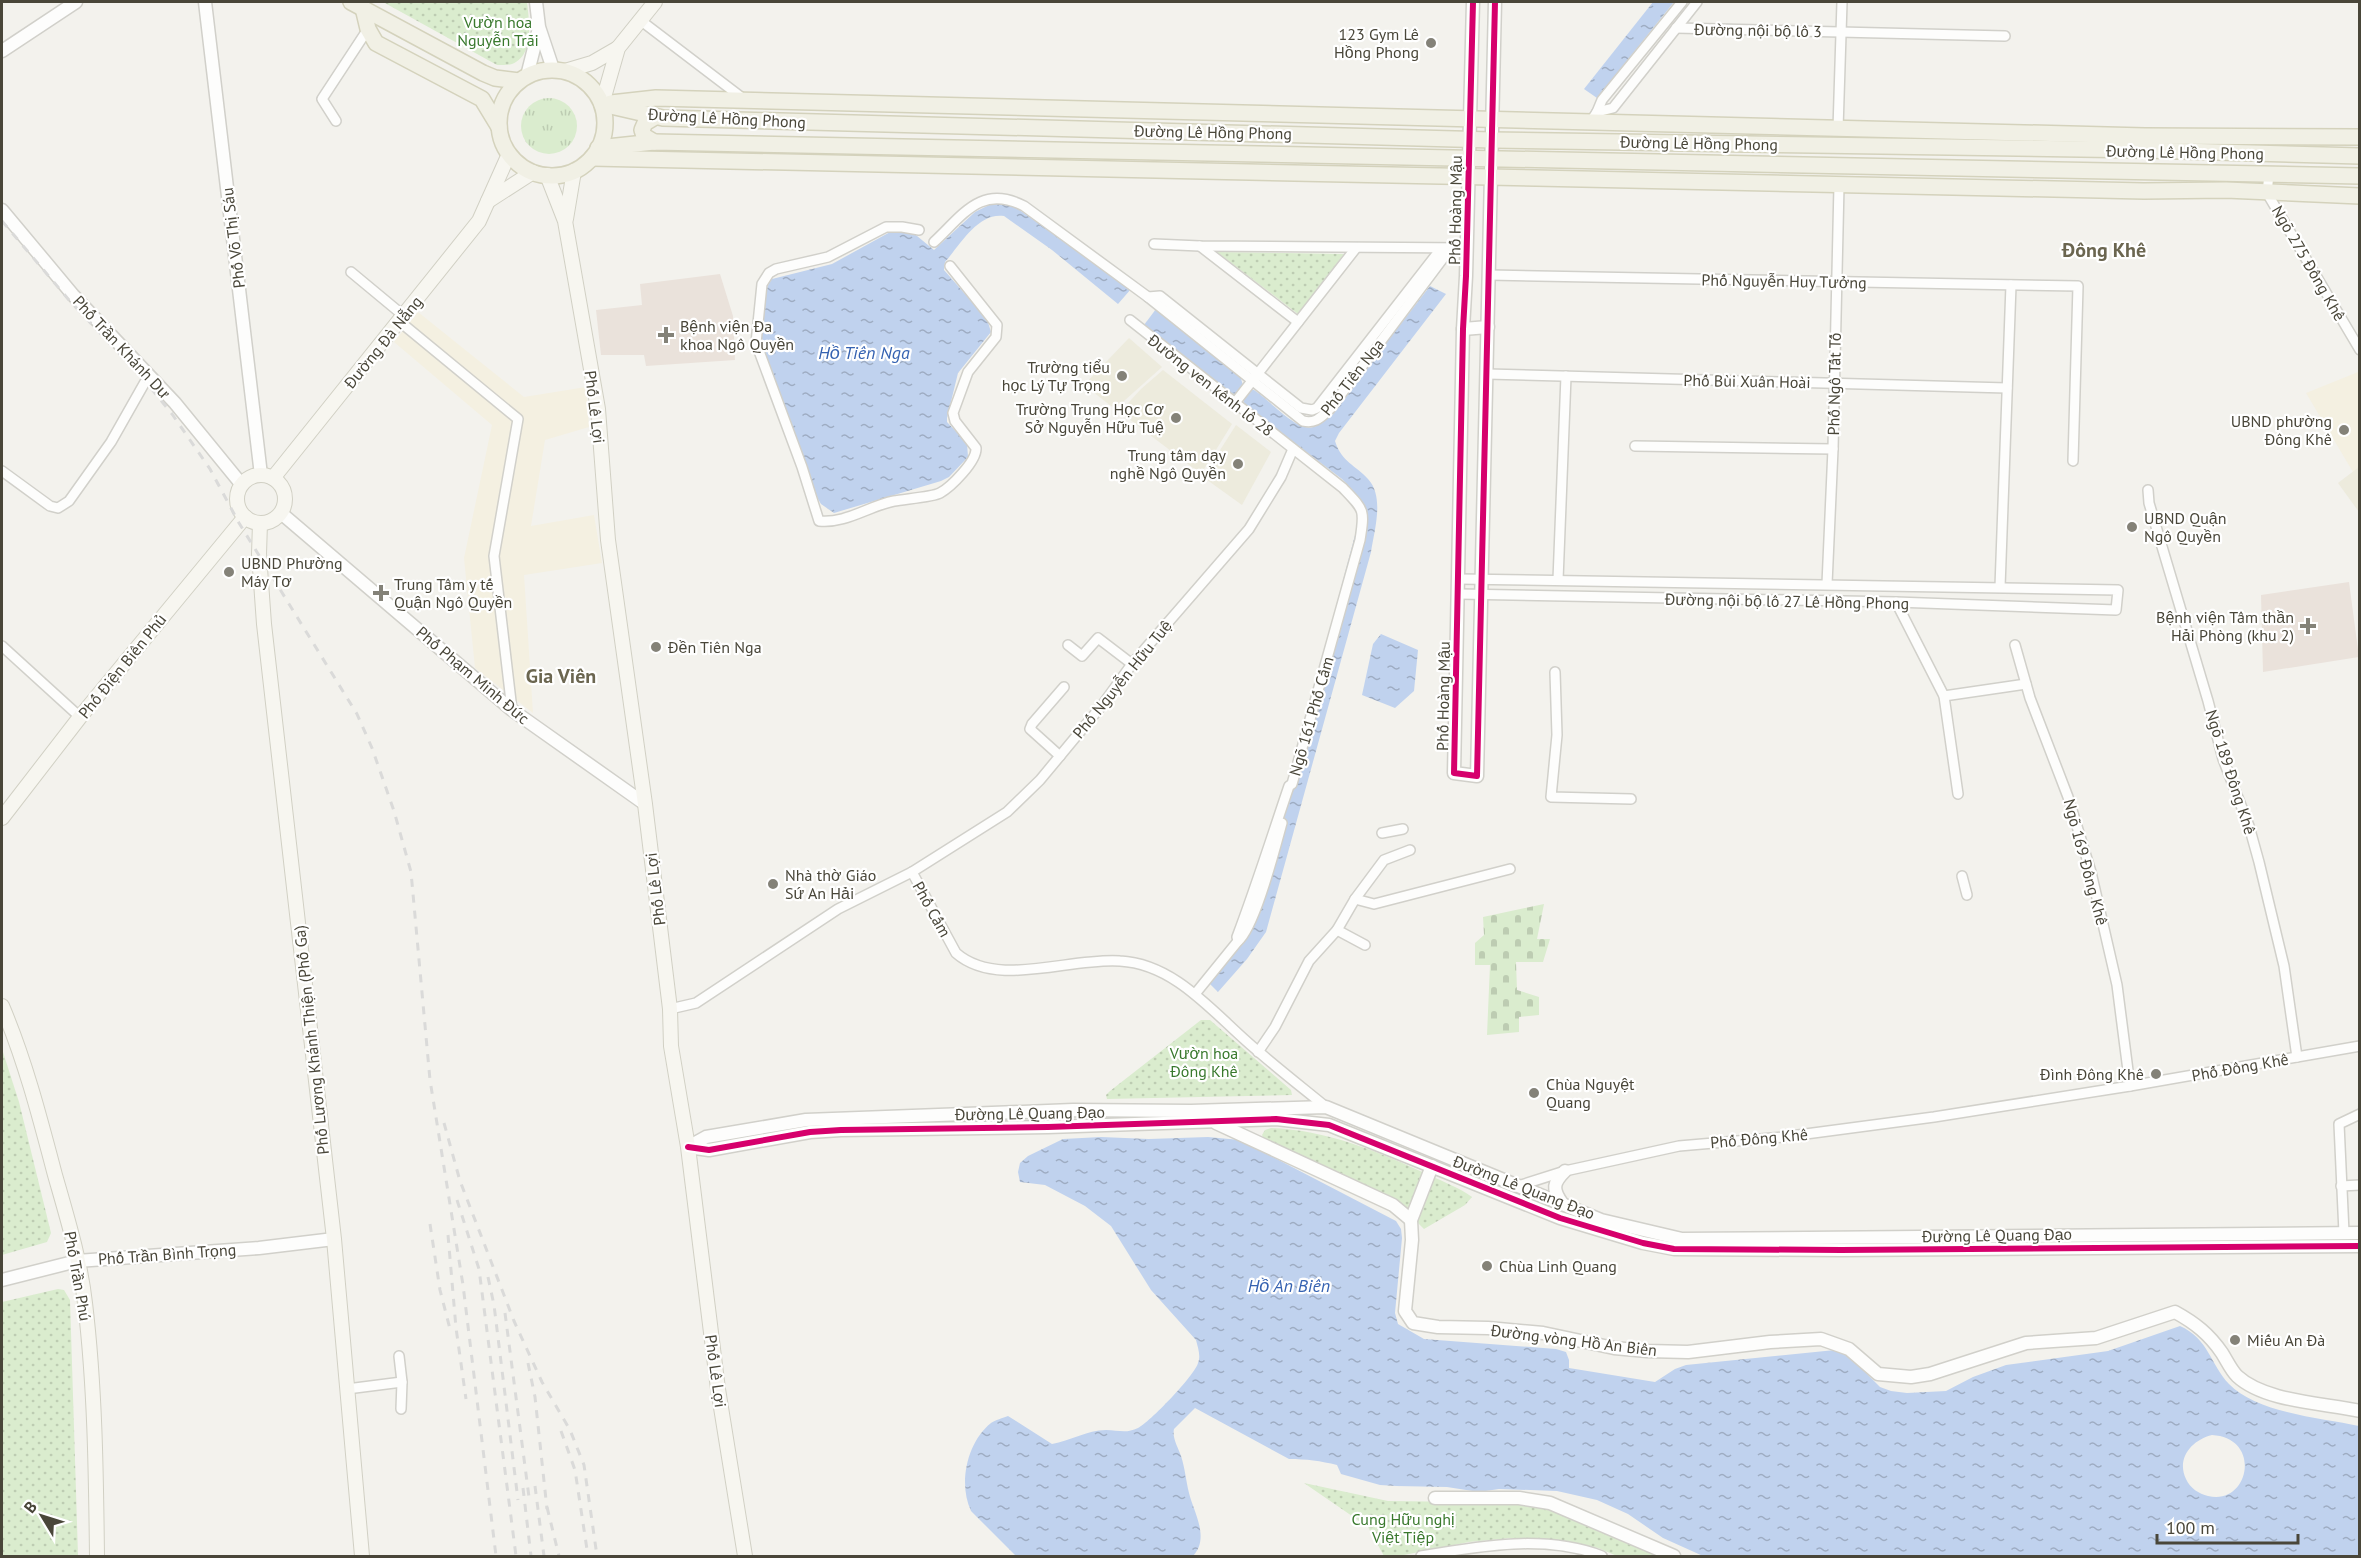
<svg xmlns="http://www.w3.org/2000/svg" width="2361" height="1558" font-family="'PT Sans',sans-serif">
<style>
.commercial{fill:#f4f0e1}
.education{fill:#edebdd}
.medical{fill:#eae2db}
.grass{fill:url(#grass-tufts)}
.cemetery{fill:url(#cemetery-stones)}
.park{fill:url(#park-dots)}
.water{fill:url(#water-ripples);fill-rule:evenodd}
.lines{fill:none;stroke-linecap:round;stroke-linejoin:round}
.minor-casing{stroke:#d1d0ca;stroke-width:12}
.tertiary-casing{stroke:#d1d0ca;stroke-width:15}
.secondary-casing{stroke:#d1d0c4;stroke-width:16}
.primary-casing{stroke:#d4d2bc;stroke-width:18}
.minor{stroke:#fdfdfc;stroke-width:9}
.tertiary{stroke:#fdfdfc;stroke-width:12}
.secondary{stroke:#f7f6f0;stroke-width:14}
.primary{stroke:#f1f0e5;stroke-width:15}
.rail{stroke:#dadad9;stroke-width:3;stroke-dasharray:8 8;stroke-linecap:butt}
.cycleway-casing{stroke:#fff;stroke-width:10}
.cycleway{stroke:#d6006c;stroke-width:6}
.poi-dot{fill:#848278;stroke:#fff;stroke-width:2}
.labels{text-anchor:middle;stroke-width:4.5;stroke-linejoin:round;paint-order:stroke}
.park-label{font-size:16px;fill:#39792d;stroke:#fff}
.street-label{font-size:16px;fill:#494639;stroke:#fff}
.poi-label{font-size:16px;fill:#494639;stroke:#fff;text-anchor:start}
.water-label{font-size:18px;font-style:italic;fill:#3562b1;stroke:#fff}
.quarter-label{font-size:20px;font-weight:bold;fill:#6b6650;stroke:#fff}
</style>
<defs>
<pattern id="grass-tufts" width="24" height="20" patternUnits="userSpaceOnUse" patternTransform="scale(1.5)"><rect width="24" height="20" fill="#daecce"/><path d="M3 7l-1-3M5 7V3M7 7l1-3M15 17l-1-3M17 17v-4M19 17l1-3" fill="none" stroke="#bdccb2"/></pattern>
<pattern id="cemetery-stones" width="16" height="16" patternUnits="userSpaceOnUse" patternTransform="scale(1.5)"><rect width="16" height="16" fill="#daecce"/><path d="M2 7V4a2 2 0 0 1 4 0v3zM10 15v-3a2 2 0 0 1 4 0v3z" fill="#bdccb2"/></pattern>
<pattern id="park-dots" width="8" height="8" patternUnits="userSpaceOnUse" patternTransform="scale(1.5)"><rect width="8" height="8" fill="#daecce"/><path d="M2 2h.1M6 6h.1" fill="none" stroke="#bdccb2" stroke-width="1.8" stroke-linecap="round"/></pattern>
<pattern id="water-ripples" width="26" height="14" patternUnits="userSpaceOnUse" patternTransform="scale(1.5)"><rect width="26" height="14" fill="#c0d2ee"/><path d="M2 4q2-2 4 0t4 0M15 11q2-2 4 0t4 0" fill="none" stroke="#9eacc2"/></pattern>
</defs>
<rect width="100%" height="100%" fill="#f3f2ed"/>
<!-- commercial -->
<g class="commercial">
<polygon points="418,312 524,397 586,387 589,427 545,440 531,526 594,515 602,563 524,575 533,713 475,668 464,558 492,425 394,342"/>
<polygon points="2358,372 2359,467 2353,472 2306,393"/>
</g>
<!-- education -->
<g class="education">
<polygon points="1129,338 1162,367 1115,409 1084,385"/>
<polygon points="1163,370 1232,424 1201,474 1120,412 1141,389"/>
<polygon points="1236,425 1271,452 1242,505 1203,477"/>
<polygon points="2359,467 2359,512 2338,483"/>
</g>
<!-- medical -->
<g class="medical">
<polygon points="720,274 733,316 735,360 646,366 644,355 601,355 596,310 642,305 640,284"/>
<polygon points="2349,582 2359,657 2263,672 2261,595"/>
</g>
<!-- grass -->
<circle class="grass" cx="549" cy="126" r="28"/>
<!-- cemetery -->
<polygon class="cemetery" points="1544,904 1537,939 1550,939 1543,962 1516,962 1517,990 1539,997 1539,1015 1519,1017 1519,1032 1487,1035 1490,965 1475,965 1475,943 1484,935 1483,917"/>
<!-- park -->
<g class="park">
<path d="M383 2H527C529 20 535 55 512 64 508 65 502 65 497 65Z"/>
<polygon points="1217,252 1344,254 1298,314"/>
<polygon points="1201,1020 1210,1020 1291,1090 1292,1095 1107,1099 1106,1095 1110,1091"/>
<polygon points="2,1049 19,1102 51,1233 47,1242 2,1255"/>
<path d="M1271 1128C1327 1130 1380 1152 1431 1176 1444 1182 1460 1188 1472 1197L1465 1205 1424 1229 1418 1223 1416 1215 1390 1196 1265 1141 1262 1135 1265 1130Z"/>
<polygon points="58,1289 64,1290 70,1300 78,1556 2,1556 2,1302"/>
<polygon points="1304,1483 1388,1501 1550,1503 1664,1556 1617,1556 1598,1548 1557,1541 1510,1538 1469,1542 1399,1556 1384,1556 1368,1527"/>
</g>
<!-- water -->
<g class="water">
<polygon points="1653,2 1674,2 1597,98 1584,89"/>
<path d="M997 201 1011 204 1131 289 1118 304 1052 250 1004 216C978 212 960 245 945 262L944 270 987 319 991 332 958 373 947 418V422L967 443 968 457 949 477 941 481 834 513 821 504 818 499 764 354C760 336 760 293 772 279L832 264 892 231H911L934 250 975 212Z"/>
<path d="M1430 286 1446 294 1339 433 1335 441C1342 463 1356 465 1368 479 1385 497 1374 531 1371 552L1266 932 1247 959 1218 992 1209 983 1229 960 1253 917 1362 509 1360 498 1342 479 1245 406 1243 398 1249 389 1254 390C1269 399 1296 432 1313 427 1320 426 1327 418 1332 413Z"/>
<polygon points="1156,309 1240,376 1243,385 1235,394 1227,392 1144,325"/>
<polygon points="1381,634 1418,650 1414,691 1395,708 1362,695 1373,644"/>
<path d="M1101 1137 1149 1139 1208 1137 1240 1140 1396 1221 1401 1229 1402 1238 1395 1313 1398 1324 1424 1339 1556 1349 1566 1352 1569 1360V1368L1655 1382 1675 1369 1686 1365 1835 1350 1849 1356 1880 1387 1891 1391 1907 1393 1946 1391 1973 1377 2006 1365 2108 1351 2180 1326C2209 1339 2210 1364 2229 1384 2257 1413 2321 1418 2359 1426V1556H1703L1663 1538 1628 1514 1597 1500 1557 1491 1499 1489 1479 1492 1447 1487 1396 1486 1380 1485 1341 1474 1337 1465C1321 1461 1306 1459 1289 1459L1195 1408 1174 1429C1172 1438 1178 1447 1181 1456 1185 1468 1186 1481 1189 1493 1194 1513 1210 1538 1193 1556H1016L971 1511C958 1484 967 1442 991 1423 995 1420 1003 1418 1008 1416L1052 1444C1070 1441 1087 1430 1106 1430 1118 1430 1126 1434 1138 1428 1149 1423 1195 1375 1198 1363 1201 1356 1198 1348 1196 1340L1151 1290 1111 1226 1085 1206 1045 1185 1020 1182 1018 1172 1020 1163 1028 1156 1063 1139ZM2212 1435C2263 1438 2249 1506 2208 1496 2199 1494 2190 1488 2186 1479 2176 1458 2192 1440 2212 1435Z"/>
</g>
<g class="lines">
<defs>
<g id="minor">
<polyline points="640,20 745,100"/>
<polyline points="1676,28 2005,36"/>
<polyline points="1597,112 1602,100 1682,2"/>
<polyline points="336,121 322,99 368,29"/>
<polyline points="1591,121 1597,112 1613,108 1697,2"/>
<polyline points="1838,129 1842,2"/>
<polyline points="2269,174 2267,193 2360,350"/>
<path d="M919 230 902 227H886L828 257 776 269 769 273 762 284 756 343 802 467 819 521C845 524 869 506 894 501 904 499 933 497 940 493 951 487 977 461 976 448L955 421 953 413 968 372 996 337 997 325 950 266"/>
<path d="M934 242C963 215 981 184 1024 206L1148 297 1160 296 1301 408 1312 410 1317 408 1440 250"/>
<polyline points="1154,244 1200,246 1467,248"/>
<polyline points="1200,246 1298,322"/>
<polyline points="351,272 404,316"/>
<polyline points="1489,275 2078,286 2073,461"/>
<path d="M1148 297 1303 421C1316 424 1321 417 1330 409L1450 249"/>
<path d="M1130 320 1343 488C1364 510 1365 509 1360 540L1292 784 1289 786C1272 836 1256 887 1237 937L1238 941 1195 994"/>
<polyline points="399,321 518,419 494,556 512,710"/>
<polyline points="1487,374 2007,388"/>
<polyline points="1234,404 1356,248"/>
<polyline points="1635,446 1833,449"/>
<polyline points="2,471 50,506 58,508 69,501 111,442 149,375"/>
<polyline points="2148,490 2149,503 2208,701 2223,759 2249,826 2259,862 2284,966 2297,1057"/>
<polyline points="1558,580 1566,376"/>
<polyline points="1827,584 1833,449 1839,185"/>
<polyline points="2000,587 2011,285"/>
<polyline points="1459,594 1896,602 2116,610 2118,590 1459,579"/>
<polyline points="1896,602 1944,696 1958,794"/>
<polyline points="1068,645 1082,656 1098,638 1132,664"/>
<polyline points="2015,645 2030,698 2068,797 2091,872 2117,985 2130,1086"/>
<polyline points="2,646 80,717"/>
<polyline points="1555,672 1557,735 1551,797 1631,799"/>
<polyline points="1944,696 2026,684"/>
<polyline points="1060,756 1030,729 1032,724 1064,687"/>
<polyline points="1382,833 1403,829"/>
<path d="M912 872 956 953C997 989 1070 957 1120 961 1178 964 1217 1018 1259 1052 1281 1071 1304 1089 1326 1107"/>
<polyline points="1962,876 1967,895"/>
<polyline points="1355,899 1374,904 1510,869"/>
<polyline points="1337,930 1365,945"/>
<path d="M1238 941C1255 927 1275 848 1282 823"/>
<polyline points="670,1009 696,1003 838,909 912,872 1007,812 1040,780 1103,704 1132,664 1249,529 1281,477 1293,449"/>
<polyline points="1258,1052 1275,1027 1309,961 1337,930 1355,899 1384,860 1410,850"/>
<polyline points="1518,1186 1565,1171 1679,1146 1783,1137 1934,1117 2130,1086 2360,1046"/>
<polyline points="2341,1186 2360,1185"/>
<polyline points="2344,1233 2339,1124 2360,1114"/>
<polyline points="399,1356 402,1382 401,1409"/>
<polyline points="347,1389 402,1382"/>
<path d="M1421 1556C1479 1546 1545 1534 1602 1556"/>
</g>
<g id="tertiary">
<polyline points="205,2 261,475"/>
<polyline points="536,2 539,27 553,69"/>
<polyline points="1473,2 1466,276 1463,329 1454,773 1477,776 1495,2"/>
<polyline points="2,51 76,2"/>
<polyline points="527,76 539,28"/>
<polyline points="2,210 73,295 175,403 242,485"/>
<polyline points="1463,329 1488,327"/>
<polyline points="281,513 512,710 645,804"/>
<polyline points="1216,1123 1393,1205 1411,1220"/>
<polyline points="688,1147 706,1137 806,1120 1073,1110 1191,1111 1326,1107 1601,1220 1682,1239 2360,1233"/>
<polyline points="688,1147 709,1150 810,1132 841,1130 1048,1127 1276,1119 1329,1125 1560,1218 1643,1243 1674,1249 1841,1250 2360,1246"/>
<path d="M1432 1166 1411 1220 1412 1240 1405 1311 1413 1323 1438 1327 1488 1328 1543 1333 1614 1348 1647 1351 1688 1352 1770 1342 1821 1339 1849 1349 1878 1374 1911 1377 1930 1374 2026 1343 2096 1338 2175 1312C2195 1323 2209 1334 2222 1353 2227 1361 2231 1370 2237 1376 2265 1402 2324 1403 2360 1411"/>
<path d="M1562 1203C1552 1189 1553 1183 1565 1171"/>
<polyline points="2,1280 77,1261 259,1248 334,1239"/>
<polyline points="1435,1498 1519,1498 1550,1503 1674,1556"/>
</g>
<g id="secondary">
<polyline points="565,71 592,63 618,48"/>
<polyline points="602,104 618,48 655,2"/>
<polyline points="547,175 565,221 598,409 608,540 645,804 670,1009 671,1046 688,1147 718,1389 745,1556"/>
<polyline points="488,201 533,172"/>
<polyline points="566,219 574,171"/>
<circle cx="261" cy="499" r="24"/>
<polyline points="273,478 479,221 509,154"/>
<polyline points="260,523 259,554 264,624 334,1239 362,1556"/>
<polyline points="2,818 80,717 245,517"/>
<path d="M2 1006C25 1060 40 1118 55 1175 67 1217 80 1259 85 1303 95 1387 96 1472 97 1556"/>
</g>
<g id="primary">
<polyline points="351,2 483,73 495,78 519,81"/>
<polyline points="363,8 368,29 376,43 482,99 499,127"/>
<circle cx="552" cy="123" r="53"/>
<polyline points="611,103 656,98 2145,136 2360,137"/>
<polyline points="602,104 663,118 1492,140 2145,150 2360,156"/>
<polyline points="654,142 644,136 642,130 645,123 655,117"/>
<polyline points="598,148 654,142 2360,176"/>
<polyline points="592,158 2144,191 2226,190 2360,196"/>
</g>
</defs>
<!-- minor casing -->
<use href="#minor" class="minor-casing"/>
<!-- tertiary casing -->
<use href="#tertiary" class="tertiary-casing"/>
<!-- secondary casing -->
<use href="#secondary" class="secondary-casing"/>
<!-- primary casing -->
<use href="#primary" class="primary-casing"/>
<!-- minor -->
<use href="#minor" class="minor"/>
<!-- tertiary -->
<use href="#tertiary" class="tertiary"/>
<!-- secondary -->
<use href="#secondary" class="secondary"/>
<!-- primary -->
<use href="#primary" class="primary"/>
<!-- rail -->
<g class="rail">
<polyline points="2,221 69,300 145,381 172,414 210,469 239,523 357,714 372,748 394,811 411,872 430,1080 463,1285 496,1556"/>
<polyline points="444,1123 460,1181 514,1321 542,1382 570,1430 584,1465 597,1556"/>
<polyline points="457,1200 479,1269 516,1556"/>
<polyline points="430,1224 440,1290 450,1329"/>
<polyline points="448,1235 456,1328 466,1399"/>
<polyline points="488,1277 494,1305 518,1500"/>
<polyline points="505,1313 529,1497"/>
<polyline points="528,1363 535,1397 547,1509"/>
<polyline points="561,1431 575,1470 588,1556"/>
<polyline points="535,1486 544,1556"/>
<polyline points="523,1488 531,1556"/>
<polyline points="547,1507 559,1556"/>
</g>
<defs>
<g id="cycleway">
<polyline points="1473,2 1466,276 1463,329 1454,773 1477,776 1495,2"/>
<polyline points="688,1147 709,1150 810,1132 841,1130 1048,1127 1276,1119 1329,1125 1560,1218 1643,1243 1674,1249 1841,1250 2360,1246"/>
</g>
</defs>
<!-- cycleway casing -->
<use href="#cycleway" class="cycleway-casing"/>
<!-- cycleway -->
<use href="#cycleway" class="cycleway"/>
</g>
<!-- markers -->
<g class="poi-dot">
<circle cx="1431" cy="43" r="6"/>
<path d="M663 326h6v6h6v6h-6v6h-6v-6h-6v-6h6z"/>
<circle cx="1122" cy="376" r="6"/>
<circle cx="1176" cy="418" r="6"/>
<circle cx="2344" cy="430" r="6"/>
<circle cx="1238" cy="464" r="6"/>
<circle cx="2132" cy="527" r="6"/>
<circle cx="229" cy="572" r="6"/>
<path d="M378 584h6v6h6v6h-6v6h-6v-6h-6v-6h6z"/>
<path d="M2305 617h6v6h6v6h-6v6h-6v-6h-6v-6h6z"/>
<circle cx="656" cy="647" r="6"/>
<circle cx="773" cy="884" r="6"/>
<circle cx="2156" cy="1074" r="6"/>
<circle cx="1534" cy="1093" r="6"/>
<circle cx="1487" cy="1266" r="6"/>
<circle cx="2235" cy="1340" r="6"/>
</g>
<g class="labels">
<!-- park labels -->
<g class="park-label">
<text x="498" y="28">Vườn hoa<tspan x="498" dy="18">Nguyễn Trãi</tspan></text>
<text x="1204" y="1059">Vườn hoa<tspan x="1204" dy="18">Đông Khê</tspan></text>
<text x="1403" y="1525">Cung Hữu nghị<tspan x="1403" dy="18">Việt Tiệp</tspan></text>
</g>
<!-- street labels -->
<g class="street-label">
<text transform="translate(1758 30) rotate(1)" y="6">Đường nội bộ lô 3</text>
<text transform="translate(727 118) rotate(3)" y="6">Đường Lê Hồng Phong</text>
<text transform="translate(1213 132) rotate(1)" y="6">Đường Lê Hồng Phong</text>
<text transform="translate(1699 143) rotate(1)" y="6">Đường Lê Hồng Phong</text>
<text transform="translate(2185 152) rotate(1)" y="6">Đường Lê Hồng Phong</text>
<text transform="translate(1455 210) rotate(-89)" y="6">Phố Hoàng Mậu</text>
<text transform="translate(233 238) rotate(-97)" y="6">Phố Võ Thị Sáu</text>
<text transform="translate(2309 263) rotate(60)" y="6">Ngõ 275 Đông Khê</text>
<text transform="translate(1784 281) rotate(1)" y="6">Phố Nguyễn Huy Tưởng</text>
<text transform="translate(383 342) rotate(-51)" y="6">Đường Đà Nẵng</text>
<text transform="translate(122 347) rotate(47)" y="6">Phố Trần Khánh Dư</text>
<text transform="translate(1352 377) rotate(-52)" y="6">Phố Tiên Nga</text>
<text transform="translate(1747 381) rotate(1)" y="6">Phố Bùi Xuân Hoài</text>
<text transform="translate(1834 384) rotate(-89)" y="6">Phố Ngô Tất Tố</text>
<text transform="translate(1211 385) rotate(38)" y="6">Đường ven kênh lô 28</text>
<text transform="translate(595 407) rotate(83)" y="6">Phố Lê Lợi</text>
<text transform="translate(1787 601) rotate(1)" y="6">Đường nội bộ lô 27 Lê Hồng Phong</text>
<text transform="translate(122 666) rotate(-51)" y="6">Phố Điện Biên Phủ</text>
<text transform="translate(473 675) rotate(40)" y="6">Phố Phạm Minh Đức</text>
<text transform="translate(1122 679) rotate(-51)" y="6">Phố Nguyễn Hữu Tuệ</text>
<text transform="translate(1443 696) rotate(-89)" y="6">Phố Hoàng Mậu</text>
<text transform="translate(1311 716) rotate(-74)" y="6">Ngõ 161 Phố Cấm</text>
<text transform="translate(2231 772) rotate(72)" y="6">Ngõ 189 Đông Khê</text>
<text transform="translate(2086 862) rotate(75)" y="6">Ngõ 169 Đông Khê</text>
<text transform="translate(655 889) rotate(-97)" y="6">Phố Lê Lợi</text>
<text transform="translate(932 909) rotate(61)" y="6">Phố Cấm</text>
<text transform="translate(311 1040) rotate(-96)" y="6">Phố Lương Khánh Thiện (Phố Ga)</text>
<text transform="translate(2240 1067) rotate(-10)" y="6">Phố Đông Khê</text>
<text transform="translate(1030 1113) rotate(-1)" y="6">Đường Lê Quang Đạo</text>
<text transform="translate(1759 1138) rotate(-5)" y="6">Phố Đông Khê</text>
<text transform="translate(1524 1187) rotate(21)" y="6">Đường Lê Quang Đạo</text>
<text transform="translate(1997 1235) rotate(-1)" y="6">Đường Lê Quang Đạo</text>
<text transform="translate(167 1254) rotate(-4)" y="6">Phố Trần Bình Trọng</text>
<text transform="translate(78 1276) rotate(80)" y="6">Phố Trần Phú</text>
<text transform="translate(1574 1340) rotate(7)" y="6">Đường vòng Hồ An Biên</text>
<text transform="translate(716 1371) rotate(82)" y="6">Phố Lê Lợi</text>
</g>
<!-- poi labels -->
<g class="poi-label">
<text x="1419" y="40" text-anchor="end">123 Gym Lê<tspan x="1419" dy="18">Hồng Phong</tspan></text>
<text x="680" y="332">Bệnh viện Đa<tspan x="680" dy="18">khoa Ngô Quyền</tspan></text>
<text x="1110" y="373" text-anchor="end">Trường tiểu<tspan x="1110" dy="18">học Lý Tự Trọng</tspan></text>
<text x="1164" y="415" text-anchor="end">Trường Trung Học Cơ<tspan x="1164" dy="18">Sở Nguyễn Hữu Tuệ</tspan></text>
<text x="2332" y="427" text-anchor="end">UBND phường<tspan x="2332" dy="18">Đông Khê</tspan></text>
<text x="1226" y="461" text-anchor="end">Trung tâm dạy<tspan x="1226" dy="18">nghề Ngô Quyền</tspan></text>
<text x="2144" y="524">UBND Quận<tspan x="2144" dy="18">Ngô Quyền</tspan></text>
<text x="241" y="569">UBND Phường<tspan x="241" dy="18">Máy Tơ</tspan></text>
<text x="394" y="590">Trung Tâm y tế<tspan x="394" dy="18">Quận Ngô Quyền</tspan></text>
<text x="2294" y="623" text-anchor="end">Bệnh viện Tâm thần<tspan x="2294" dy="18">Hải Phòng (khu 2)</tspan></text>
<text x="668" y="653">Đền Tiên Nga</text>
<text x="785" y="881">Nhà thờ Giáo<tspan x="785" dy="18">Sứ An Hải</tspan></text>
<text x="2144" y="1080" text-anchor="end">Đình Đông Khê</text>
<text x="1546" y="1090">Chùa Nguyệt<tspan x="1546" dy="18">Quang</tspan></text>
<text x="1499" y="1272">Chùa Linh Quang</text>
<text x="2247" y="1346">Miếu An Đà</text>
</g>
<!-- water labels -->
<g class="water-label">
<text x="864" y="359">Hồ Tiên Nga</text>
<text x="1289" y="1292">Hồ An Biên</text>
</g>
<!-- quarter labels -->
<g class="quarter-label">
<text x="2104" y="257">Đông Khê</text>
<text x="561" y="683">Gia Viên</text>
</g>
</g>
<!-- border -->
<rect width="2361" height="1558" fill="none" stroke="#494639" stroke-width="6"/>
<!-- north arrow -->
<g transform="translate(42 1516) rotate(308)" stroke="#ffffff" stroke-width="4.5" paint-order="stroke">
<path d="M0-4.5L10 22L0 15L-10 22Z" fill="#494639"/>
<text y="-9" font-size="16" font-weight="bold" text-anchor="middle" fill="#494639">B</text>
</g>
<!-- scale -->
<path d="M2157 1534v9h141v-9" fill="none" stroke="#494639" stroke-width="3"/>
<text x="2166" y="1534" font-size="18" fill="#494639" stroke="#ffffff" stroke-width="4.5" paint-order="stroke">100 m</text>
</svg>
